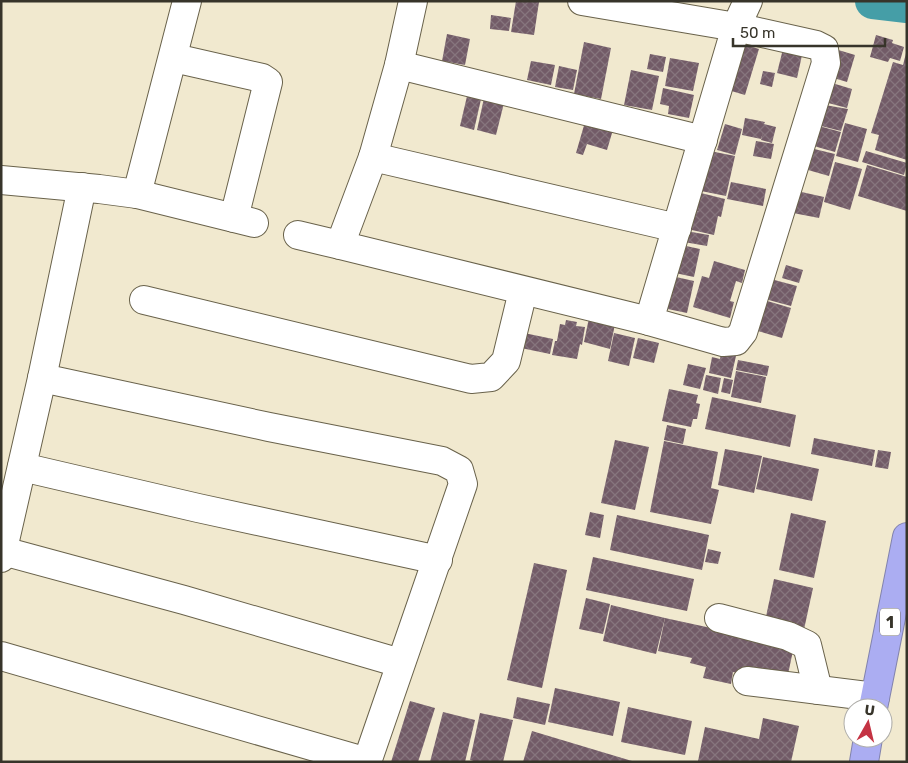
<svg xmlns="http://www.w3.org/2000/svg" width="908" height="763" font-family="Rubik,sans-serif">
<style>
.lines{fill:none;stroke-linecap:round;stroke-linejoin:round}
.river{stroke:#459ea7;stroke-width:36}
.building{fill:url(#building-cross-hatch)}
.minor-casing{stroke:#69624b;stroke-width:30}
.highway-casing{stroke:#8283ac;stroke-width:30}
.minor{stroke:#fff;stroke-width:28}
.highway{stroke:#abadf2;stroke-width:28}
.labels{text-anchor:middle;stroke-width:5;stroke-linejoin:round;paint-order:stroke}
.shield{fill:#fff;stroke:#73716a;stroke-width:1}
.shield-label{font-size:16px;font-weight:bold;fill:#37342a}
</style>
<defs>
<pattern id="building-cross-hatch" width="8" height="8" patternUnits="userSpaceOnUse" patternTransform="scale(1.25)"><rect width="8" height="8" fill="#725b67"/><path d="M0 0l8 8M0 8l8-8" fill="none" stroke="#86757d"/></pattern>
</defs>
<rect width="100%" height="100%" fill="#f1e9cf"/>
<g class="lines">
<!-- river -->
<polyline class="river" points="873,1 907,5"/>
</g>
<!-- building -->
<g class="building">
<polygon points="516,1 539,2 534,35 511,32"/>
<polygon points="491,15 511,18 509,31 490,29"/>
<polygon points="447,34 470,39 465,65 442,61"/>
<polygon points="876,35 893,40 892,43 904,47 900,61 890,58 888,62 870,57"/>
<polygon points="785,41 804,46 797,78 777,73"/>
<polygon points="584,42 611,48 601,99 574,94"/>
<polygon points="743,44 759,49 745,95 728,90"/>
<polygon points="835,49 855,55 847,82 827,76"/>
<polygon points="906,53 907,53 907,160 875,150 879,135 871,133 893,62 903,65"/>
<polygon points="650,54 666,57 663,72 647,69"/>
<polygon points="670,58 699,63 693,91 665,86"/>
<polygon points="531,61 555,65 551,85 527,80"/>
<polygon points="559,66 577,70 573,90 555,87"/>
<polygon points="631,70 659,76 652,110 624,105"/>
<polygon points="763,71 775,73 772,87 760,84"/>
<polygon points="832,83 852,89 847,108 817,100"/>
<polygon points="663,88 694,95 689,118 668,114 669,106 660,104"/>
<polygon points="468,92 482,95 474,130 460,126"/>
<polygon points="484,98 504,103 496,135 477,130"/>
<polygon points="819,104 848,109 841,131 817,125"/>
<polygon points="587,115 615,123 607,150 587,144 583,155 576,153"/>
<polygon points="745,118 765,122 764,124 776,127 772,143 761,140 763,132 761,139 742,135"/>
<polygon points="808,123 841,132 835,152 803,143"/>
<polygon points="845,123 867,129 858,162 836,156"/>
<polygon points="725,124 742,129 735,155 717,150"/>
<polygon points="756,141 774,144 771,159 753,156"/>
<polygon points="806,147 835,154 829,176 801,168"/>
<polygon points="705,150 735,156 726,196 696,190"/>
<polygon points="866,151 907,163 904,175 862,162"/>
<polygon points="835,162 862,169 850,210 824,202"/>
<polygon points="867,165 907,177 907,211 858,196"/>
<polygon points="731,182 766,189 763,206 727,199"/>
<polygon points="788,189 824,197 819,218 793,213"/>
<polygon points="697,192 725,199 721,217 718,216 714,235 683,228 687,210 699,212 693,210"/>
<polygon points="680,230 709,235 707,246 678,241"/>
<polygon points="686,246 700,249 694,277 675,273 672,256 683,258"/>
<polygon points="714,261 745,270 742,283 736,281 730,301 734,302 730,318 693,307 702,276 709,278"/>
<polygon points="786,265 803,270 799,283 782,278"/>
<polygon points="676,277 694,281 687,313 658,307 660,296 671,298"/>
<polygon points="767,278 797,286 791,306 761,298"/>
<polygon points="764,300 791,308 782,338 747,328"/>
<polygon points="589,318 615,324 610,349 584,342"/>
<polygon points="566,320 577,322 576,326 585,327 582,345 580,344 577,359 552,355 555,341 557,341 560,324 565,325"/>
<polygon points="524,333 553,339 550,354 521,348"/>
<polygon points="614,333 635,338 629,366 608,361"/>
<polygon points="638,338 659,343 654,363 633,358"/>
<polygon points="721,353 736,356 731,378 709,373 712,357 720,359"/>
<polygon points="738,360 769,366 767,376 736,370"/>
<polygon points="688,364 706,368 700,389 683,385"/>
<polygon points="736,371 766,377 761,403 731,397"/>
<polygon points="706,375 721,378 718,394 703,390"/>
<polygon points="724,378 733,380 730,394 721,392"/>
<polygon points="669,389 698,395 696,403 700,404 697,419 693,419 691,427 662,421"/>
<polygon points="712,397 796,415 790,447 705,429"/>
<polygon points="667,425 686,429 683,444 664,440"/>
<polygon points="814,438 875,450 872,466 811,454"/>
<polygon points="615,440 649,447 635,510 601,503"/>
<polygon points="664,441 718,452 711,488 719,490 711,524 650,512"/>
<polygon points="725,449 762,456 754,493 718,485"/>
<polygon points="878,450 891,452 888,469 875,467"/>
<polygon points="763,457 819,469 812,501 756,489"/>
<polygon points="590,512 604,515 600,538 585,535"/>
<polygon points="791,513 826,521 814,578 779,570"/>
<polygon points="617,515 709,535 702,570 610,550"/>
<polygon points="708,549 721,552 718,564 705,562"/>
<polygon points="593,557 694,579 687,611 586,590"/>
<polygon points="534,563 567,570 542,688 507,680"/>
<polygon points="774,579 813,588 803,634 764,626"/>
<polygon points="586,598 610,604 603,634 579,629"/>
<polygon points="611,605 665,618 656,654 603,641"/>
<polygon points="665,618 794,646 787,679 747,676 733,672 731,684 703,678 706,667 690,663 692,658 658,651"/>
<polygon points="555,688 620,702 613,736 548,722"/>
<polygon points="517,697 550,704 545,725 513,718"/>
<polygon points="410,701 435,708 418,762 391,762"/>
<polygon points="628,707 692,721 685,755 621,742"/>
<polygon points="443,712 475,720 465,762 430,762"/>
<polygon points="480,713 513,720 503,762 477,762 470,760"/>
<polygon points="763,718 799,726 791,762 698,761 705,727 759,739"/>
<polygon points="532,731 632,761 632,762 523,762"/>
</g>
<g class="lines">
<defs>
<g id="minor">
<polyline points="413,1 399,65 373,157 340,245 649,321"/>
<polyline points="582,1 736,27 816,45 824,49 826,63 743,332 736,341 723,342 649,321 736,27 748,1"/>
<polyline points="174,58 262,78 268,82 234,218"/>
<polyline points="399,65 703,140"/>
<polyline points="373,157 677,228"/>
<polyline points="1,180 99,189 137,194 254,223"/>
<polyline points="137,194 187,1"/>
<polyline points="298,235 340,245"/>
<polyline points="144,300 471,379 491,377 506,361 523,291"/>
<polyline points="42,378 269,427 442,461 459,470 463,484 367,762"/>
<polyline points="22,467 198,508 438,560"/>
<polyline points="3,551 184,600 400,663"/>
<polyline points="1,558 42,378 82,187"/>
<polyline points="719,618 788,636 807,645 818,690"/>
<polyline points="1,656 367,762"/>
<polyline points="747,681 875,697"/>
</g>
<g id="highway">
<polyline points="873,708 907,537"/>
<polyline points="864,762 868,738"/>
</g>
</defs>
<!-- minor casing -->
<use href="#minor" class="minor-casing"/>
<!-- highway casing -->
<use href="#highway" class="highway-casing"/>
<!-- minor -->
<use href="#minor" class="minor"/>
<!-- highway -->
<use href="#highway" class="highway"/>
</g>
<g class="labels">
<!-- shield labels -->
<rect class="shield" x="880" y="608.5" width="20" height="27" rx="4"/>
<g class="shield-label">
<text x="890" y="628">1</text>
</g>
</g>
<!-- border -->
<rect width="908" height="763" fill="none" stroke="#37342a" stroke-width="5"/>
<!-- north arrow -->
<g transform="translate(868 723) rotate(8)"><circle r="24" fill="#ffffff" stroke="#afaeaa"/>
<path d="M0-4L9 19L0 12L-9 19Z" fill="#c43343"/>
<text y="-8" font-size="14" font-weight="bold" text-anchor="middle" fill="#37342a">U</text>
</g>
<!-- scale -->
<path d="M733 38v8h152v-8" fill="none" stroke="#37342a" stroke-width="2.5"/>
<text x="740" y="38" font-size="15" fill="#37342a" stroke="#ffffff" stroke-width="4" paint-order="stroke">50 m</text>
</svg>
